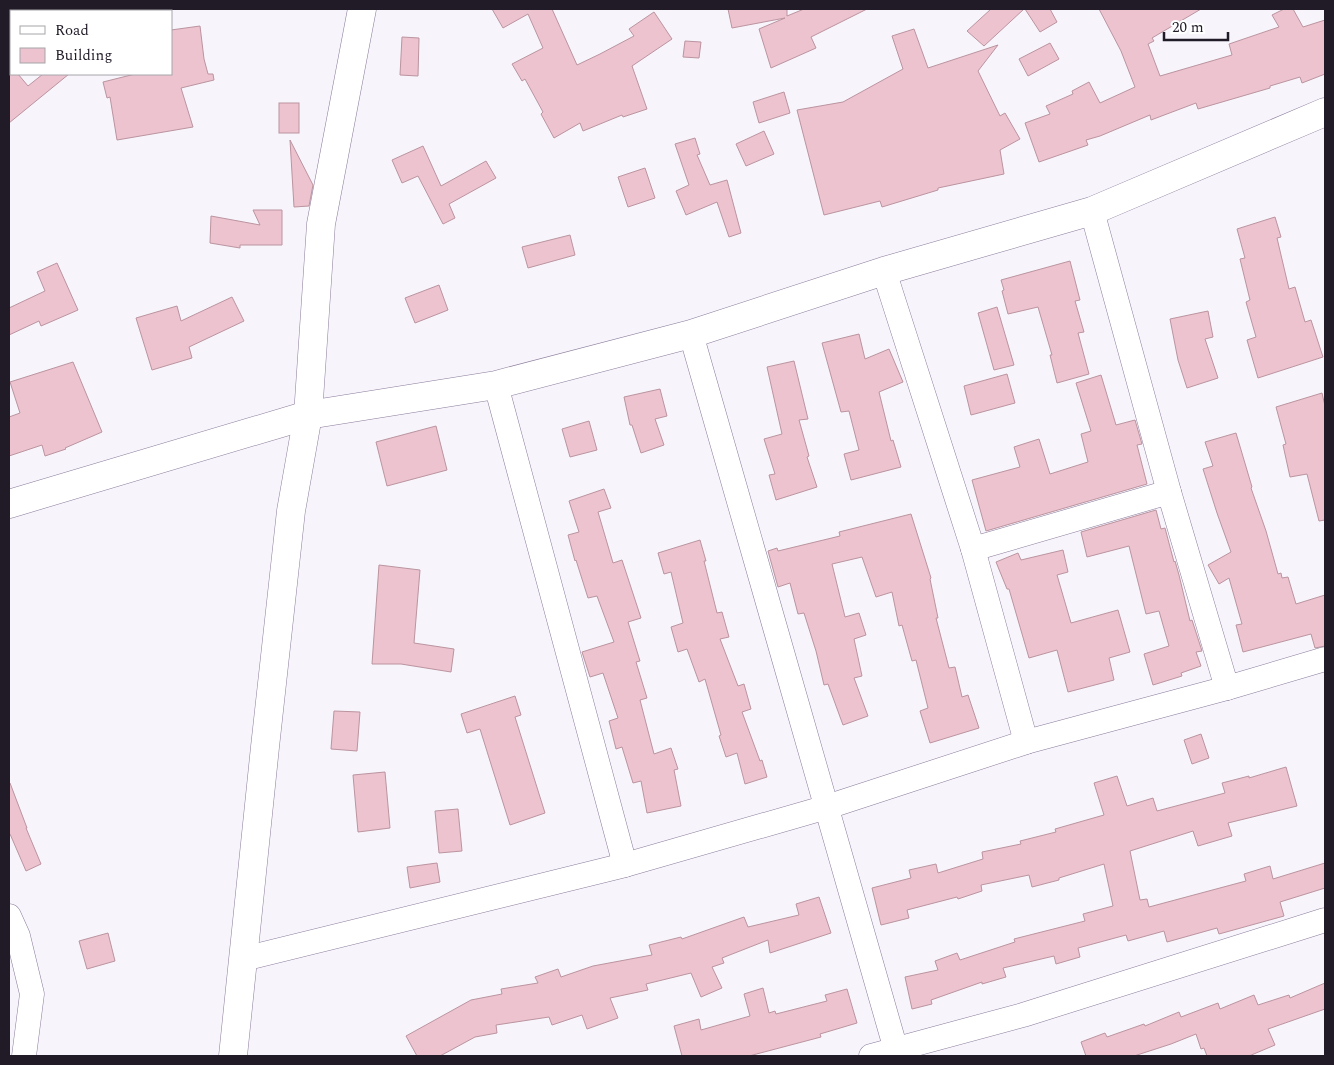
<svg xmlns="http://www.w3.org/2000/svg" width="1334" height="1065" font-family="Spectral,serif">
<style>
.building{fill:#ecc3cf;stroke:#bb949f}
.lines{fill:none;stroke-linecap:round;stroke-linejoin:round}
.street-casing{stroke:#8b7c9b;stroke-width:25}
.secondary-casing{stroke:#8b7c9b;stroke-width:29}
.street{stroke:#fff;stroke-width:24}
.secondary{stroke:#fff;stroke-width:28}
</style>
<rect width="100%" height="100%" fill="#f7f4fb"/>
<!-- building -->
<g class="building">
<polygon points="492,9 552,9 577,65 600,54 634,36 629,29 654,12 672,39 632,66 647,109 623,117 622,115 583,131 580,123 554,138 541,114 543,112 525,79 522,81 512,64 543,48 528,14 503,28"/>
<polygon points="728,9 787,9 787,16 804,9 867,9 811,37 816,48 771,68 759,29 785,18 732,28"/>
<polygon points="991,9 1024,9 984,46 967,31"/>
<polygon points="1025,9 1050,9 1057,22 1040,32"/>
<polygon points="1099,9 1201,9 1152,38 1154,41 1148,44 1160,76 1232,55 1229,44 1279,27 1272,15 1284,9 1293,9 1303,27 1325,20 1325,74 1302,83 1300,77 1270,86 1270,88 1198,109 1196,103 1151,120 1150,115 1100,136 1086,140 1088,145 1039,162 1025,123 1050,114 1046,106 1073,94 1072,91 1089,82 1100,103 1135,87 1121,51"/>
<polygon points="200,26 204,59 208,74 213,74 214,80 181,88 193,127 117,140 110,97 107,98 103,82 135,74 171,74 171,30"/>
<polygon points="914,29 928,68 998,45 978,71 1000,116 1005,113 1020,139 1000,150 1004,174 938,188 938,190 882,207 880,201 824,215 797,110 843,102 903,69 892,36"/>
<polygon points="402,37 419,38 418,76 400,75"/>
<polygon points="685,41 701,42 699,58 683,57"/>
<polygon points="1050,43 1059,59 1028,76 1019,59"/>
<polygon points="9,62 11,65 11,74 18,74 28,86 43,74 69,74 9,123"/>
<polygon points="784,92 790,113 759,123 753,102"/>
<rect x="279" y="103" width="20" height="30"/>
<polygon points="764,131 774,154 746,166 736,144"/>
<polygon points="695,138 700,154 697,155 710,185 727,180 741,233 729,237 717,202 686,215 676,191 689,185 675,144"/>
<polygon points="290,140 313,185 309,206 294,207"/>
<polygon points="423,146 441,186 486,161 496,178 449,204 455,218 443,224 418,176 402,183 392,160"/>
<polygon points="645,168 655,198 628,207 618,177"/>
<polygon points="253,210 282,210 282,245 240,245 240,248 210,243 211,216 260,225"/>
<polygon points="1275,217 1281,237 1277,238 1289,289 1295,287 1305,322 1311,320 1323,357 1258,378 1247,340 1256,337 1246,302 1250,300 1240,259 1245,258 1237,229"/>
<polygon points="570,235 575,255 528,268 522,247"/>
<polygon points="1070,261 1080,300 1075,301 1084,332 1078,333 1089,374 1057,383 1050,355 1052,355 1038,307 1008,314 1002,291 1004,290 1001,280"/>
<polygon points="57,263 78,310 41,326 39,321 9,335 9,308 45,291 37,272"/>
<polygon points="439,285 448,310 415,323 405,298"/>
<polygon points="232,297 244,321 189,347 192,358 152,370 136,318 177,306 181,321"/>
<polygon points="997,307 1014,365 994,370 978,313"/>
<polygon points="1208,311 1213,337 1205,339 1218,378 1187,388 1178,360 1170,319"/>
<polygon points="859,334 865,359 889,349 903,382 879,392 891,441 893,440 901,467 851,480 844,454 859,450 849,411 841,412 822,343"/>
<polygon points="794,361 808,419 799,420 809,456 807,457 817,487 776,500 769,475 775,474 764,439 782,434 767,367"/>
<polygon points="73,362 102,432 65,448 66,449 45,456 42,445 9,456 9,417 20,413 10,382"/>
<polygon points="1007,374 1015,403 971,415 964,386"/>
<polygon points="1101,375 1116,425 1135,420 1142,444 1137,445 1147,484 986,531 972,480 1020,467 1014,447 1039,439 1050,474 1088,462 1081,434 1091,431 1076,383"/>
<polygon points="660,389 667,416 655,419 664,445 641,453 632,425 630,425 624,397"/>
<polygon points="1322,393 1325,406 1325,520 1319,521 1307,474 1290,477 1283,445 1286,444 1276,407"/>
<polygon points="589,421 597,450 570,457 562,429"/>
<polygon points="436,426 447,470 387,486 376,442"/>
<polygon points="1236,433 1252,487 1251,488 1266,531 1278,574 1281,573 1282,578 1288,577 1296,604 1325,595 1325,646 1315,648 1311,634 1243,652 1236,625 1242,624 1229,578 1219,584 1208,565 1231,552 1217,513 1203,469 1213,466 1205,442"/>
<polygon points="604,489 611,508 598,512 613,563 622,560 641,618 628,622 640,661 636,662 647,698 640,700 654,754 671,748 678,769 674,770 681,806 647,813 641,781 633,783 622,747 616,749 609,721 618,718 603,673 590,677 582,652 614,642 597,596 588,598 576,560 575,561 568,535 579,532 569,501"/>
<polygon points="1156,510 1161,529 1165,528 1174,562 1175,561 1179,575 1190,621 1192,620 1202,651 1196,652 1201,666 1181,673 1182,676 1153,685 1144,654 1169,646 1159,611 1146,614 1129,546 1087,557 1081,532"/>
<polygon points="911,514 931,578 930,579 938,618 936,618 949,668 955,667 962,697 968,695 979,728 930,743 920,711 928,708 916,660 912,661 902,625 899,626 892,592 876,597 862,557 832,564 845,617 859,613 866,635 854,639 862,676 854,678 868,716 843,725 828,684 824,685 816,651 804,613 798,614 790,583 778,587 768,551 777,548 778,551 840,536 839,532"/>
<polygon points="700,540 706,561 704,561 717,613 722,612 729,637 720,639 738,686 744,684 751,709 742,712 760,761 762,760 767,777 745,784 737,753 726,757 719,736 721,735 705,679 699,682 687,649 678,652 671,627 683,623 671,572 664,574 658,553"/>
<polygon points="1063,550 1068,572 1057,575 1071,623 1118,610 1130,652 1109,658 1114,680 1068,692 1057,650 1029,658 1009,589 1007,589 996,562 1018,553 1021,560"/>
<polygon points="379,565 420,570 414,643 454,649 451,672 401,664 372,664"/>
<polygon points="515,696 521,715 515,717 545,813 510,825 480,729 467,733 461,714"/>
<polygon points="334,711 360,712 357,751 331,749"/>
<polygon points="1201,734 1209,758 1192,764 1184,740"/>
<polygon points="1286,767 1297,806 1228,823 1232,836 1198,846 1193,831 1130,851 1140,900 1147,899 1149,907 1246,881 1244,874 1270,866 1273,879 1325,863 1325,888 1280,902 1284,916 1219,934 1217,928 1167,942 1164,931 1128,941 1126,935 1078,948 1080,957 1056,964 1054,956 1003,968 1006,977 982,984 982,982 931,1000 932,1004 912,1009 905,977 938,970 935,961 957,953 960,960 1015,942 1014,939 1085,921 1083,914 1113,906 1104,864 1059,878 1059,880 1032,887 1029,875 981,885 982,891 958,899 957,897 907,910 909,918 881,925 872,888 911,878 909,870 936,864 938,873 983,859 982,852 1021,844 1020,841 1056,832 1055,829 1104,815 1094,783 1117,776 1127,806 1153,798 1157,811 1225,793 1222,783 1249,776 1249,778"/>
<polygon points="385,772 390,828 358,832 353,775"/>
<polygon points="9,783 10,783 27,828 26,828 41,864 26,871 10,834 9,835"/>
<polygon points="458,809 462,851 439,853 435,811"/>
<polygon points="437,863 440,882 410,888 407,867"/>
<polygon points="819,897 831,933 770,953 768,940 722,958 724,963 712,967 722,988 701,997 691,973 646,984 648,990 610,998 618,1018 587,1029 582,1015 552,1025 549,1017 496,1025 497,1033 475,1037 440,1056 417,1056 406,1036 471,1000 502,994 501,989 538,983 535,977 558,969 561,977 593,966 652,955 649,945 681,937 682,939 744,917 748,927 799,915 796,904"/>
<polygon points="108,933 115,961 87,969 79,941"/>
<polygon points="1325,983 1325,1009 1268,1029 1275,1045 1249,1056 1207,1056 1204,1048 1201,1049 1196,1034 1171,1044 1134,1056 1086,1056 1081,1042 1105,1033 1107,1037 1144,1024 1145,1026 1179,1012 1181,1017 1218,1003 1220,1009 1254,995 1258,1005 1289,995 1290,998"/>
<polygon points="763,988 769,1013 775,1011 776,1014 827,1001 825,995 847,989 857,1023 820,1034 821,1037 749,1056 682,1056 674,1026 699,1019 701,1030 750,1016 744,994"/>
</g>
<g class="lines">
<defs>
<g id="street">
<polyline points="1092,211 1169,492 1227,688"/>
<polyline points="884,271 973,549 1026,742"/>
<polyline points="691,334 896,1050"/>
<polyline points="496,385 625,865"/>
<polyline points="973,549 1169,492"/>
<polyline points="9,916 18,936 32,994 24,1056"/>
<polyline points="243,959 625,865 827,807 1026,742 1227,688 1325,659"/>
<polyline points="871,1056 1023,1015 1325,920"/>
</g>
<g id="secondary">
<polyline points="9,504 308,415 496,385 691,334 884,271 1092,211 1325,112"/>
<polyline points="233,1056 265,747 291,511 308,415 321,224 362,9"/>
</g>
</defs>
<!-- street casing -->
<use href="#street" class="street-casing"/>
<!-- secondary casing -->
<use href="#secondary" class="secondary-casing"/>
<!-- street -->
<use href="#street" class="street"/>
<!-- secondary -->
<use href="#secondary" class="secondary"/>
</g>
<!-- border -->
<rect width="1334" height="1065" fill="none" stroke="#211b28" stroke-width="20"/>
<!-- legend -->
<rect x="10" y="10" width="162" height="65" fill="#ffffff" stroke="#a6a4a9"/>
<rect x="20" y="26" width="25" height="8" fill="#ffffff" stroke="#a6a4a9"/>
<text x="55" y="35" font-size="15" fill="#211b28">Road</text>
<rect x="20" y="48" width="25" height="15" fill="#ecc3cf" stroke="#a6a4a9"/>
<text x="55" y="60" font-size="15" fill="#211b28">Building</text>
<!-- scale -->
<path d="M1164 32v8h64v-8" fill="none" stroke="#211b28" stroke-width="2.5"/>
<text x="1172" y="32" font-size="15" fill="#211b28" stroke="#ffffff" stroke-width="4" paint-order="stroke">20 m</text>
</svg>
